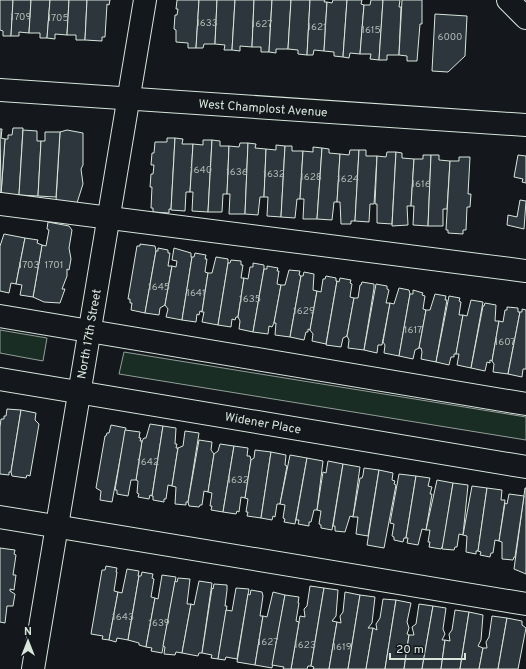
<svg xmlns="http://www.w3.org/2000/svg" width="526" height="669" font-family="Overpass,sans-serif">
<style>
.green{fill:#1a2d24;stroke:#939e99}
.building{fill:#2c363c;stroke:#d8e6dc}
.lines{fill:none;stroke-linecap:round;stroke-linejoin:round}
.minor-casing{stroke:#d8e6dc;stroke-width:24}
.minor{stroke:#14181c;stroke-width:22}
.labels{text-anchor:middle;stroke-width:3;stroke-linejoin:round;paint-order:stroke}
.number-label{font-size:10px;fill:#adbab4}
.street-label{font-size:12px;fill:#d8e6dc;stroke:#14181c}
</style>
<rect width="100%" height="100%" fill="#14181c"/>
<!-- green -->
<g class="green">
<polygon points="0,330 47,338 43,361 0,353"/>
<polygon points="124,352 526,417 526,440 119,374"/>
</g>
<!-- building -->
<g class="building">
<polygon points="0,0 13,0 11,36 3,36 3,31 0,30"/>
<polygon points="13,0 31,0 29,33 19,32 19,36 11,36"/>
<polygon points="31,0 50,0 47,38 40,38 40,33 29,33"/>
<polygon points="50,0 69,0 67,35 55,34 55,39 47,38"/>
<polygon points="69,0 87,0 85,40 76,40 76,35 67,35"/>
<polygon points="87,0 110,0 109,5 107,4 105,37 102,37 102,41 85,40"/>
<polygon points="177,0 199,0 196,48 188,48 188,43 176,42 176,30 174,29 175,15 177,15 178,9 176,9"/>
<polygon points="199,0 217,0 215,44 204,44 203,48 196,48"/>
<polygon points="217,0 235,0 232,50 224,50 225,45 215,44"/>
<polygon points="235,0 254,0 252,47 240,46 240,51 232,50"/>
<polygon points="254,0 272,0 269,52 261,52 261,47 252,47"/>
<polygon points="272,0 291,0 288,49 276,49 276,53 269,52"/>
<polygon points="291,0 310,0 307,55 298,54 298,50 288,49"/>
<polygon points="310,0 325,0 324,2 327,2 324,51 314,50 313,55 307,55"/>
<polygon points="333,0 347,0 343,57 334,56 334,52 324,51 327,2 332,3"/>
<polygon points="347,0 362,0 361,4 364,5 360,54 350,53 349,58 343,57"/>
<polygon points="371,0 383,0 379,60 370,59 371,54 360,54 364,5 370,5"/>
<polygon points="383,0 400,0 399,7 401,7 399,55 387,55 387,60 379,60"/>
<polygon points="402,0 422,0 422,24 420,24 417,61 407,61 407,56 399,55"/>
<polygon points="435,14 467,16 465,56 448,72 432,71"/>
<polygon points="13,128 23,128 19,195 1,194 5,139 8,139 8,135 12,135"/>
<polygon points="0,129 2,129 1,138 5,139 1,194"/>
<polygon points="23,130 37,131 37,141 41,141 38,196 19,195"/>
<polygon points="67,130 83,133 83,165 81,169 83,184 76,206 56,201 60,132"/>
<polygon points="45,132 60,132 56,197 38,196 41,141 45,141"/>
<polygon points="167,138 175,138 171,209 169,209 169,213 153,212 153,208 151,208 152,187 150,187 151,174 153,174 154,165 151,165 152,153 154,153 155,142 167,142"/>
<polygon points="175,138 183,139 182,144 193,144 190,192 186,192 185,211 171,210"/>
<polygon points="203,140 212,140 208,212 192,211 193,192 190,192 193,144 203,145"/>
<polygon points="212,140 220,141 220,146 229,146 227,194 223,194 222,212 208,212"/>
<polygon points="240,143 248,143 245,214 229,214 230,194 227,194 229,146 239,147"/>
<polygon points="248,143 256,144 255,148 266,149 264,197 260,197 258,215 245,214"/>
<polygon points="276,145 285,146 281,217 267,216 268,197 264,197 266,149 276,150"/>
<polygon points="285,146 292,146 292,151 303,151 300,199 297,199 295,218 281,217"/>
<polygon points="313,147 322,148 317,219 303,219 304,199 300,199 303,151 313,152"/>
<polygon points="322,148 329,149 329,153 340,154 337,202 334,202 332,220 317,219"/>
<polygon points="350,150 359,150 355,221 351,221 351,224 341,224 340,202 337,202 340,154 349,155"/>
<polygon points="359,150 366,150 366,156 377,156 374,204 370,204 369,222 355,221"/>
<polygon points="387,152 396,152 392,224 377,223 377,204 375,204 377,156 386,157"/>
<polygon points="396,152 402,153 402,158 414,159 411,206 407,206 408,225 392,226"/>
<polygon points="423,155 431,155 428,226 413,225 414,206 411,206 414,159 423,159"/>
<polygon points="431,155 439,155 439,160 450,161 447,209 443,209 443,226 428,226"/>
<polygon points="518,155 526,156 526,183 522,182 523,179 514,177"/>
<polygon points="459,157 470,157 468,194 471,194 470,207 467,207 466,230 463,230 463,234 448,233 448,230 446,230 450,161 459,161"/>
<polygon points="520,200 526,201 524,229 507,225 508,215 517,217"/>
<polygon points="48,222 69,226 72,230 69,248 71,259 69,270 67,269 67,276 62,289 65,289 60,303 44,302 33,297 42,245 46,246 49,230 47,229"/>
<polygon points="4,234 25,238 16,284 11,283 9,293 0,291 0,246"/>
<polygon points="25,238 38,240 37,243 42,245 33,297 20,295 22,285 16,284"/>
<polygon points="140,244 155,246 156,251 145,313 131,310 132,303 130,303 130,299 128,299 137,246 140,246"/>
<polygon points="158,248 168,250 168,253 170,253 168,266 172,266 165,305 160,308 159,315 145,313 156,251 158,251"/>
<polygon points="174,248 191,253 191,257 192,257 182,320 166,317 168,309 165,305 172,266 176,267 177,261 172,260"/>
<polygon points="195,253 206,255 205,259 207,259 205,272 208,273 202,312 200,311 199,315 197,314 196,322 182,320 192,257 194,257"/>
<polygon points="216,257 228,259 228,263 218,325 202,322 204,312 202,312 208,273 212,273"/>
<polygon points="231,260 241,261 241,265 243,265 241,278 244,278 238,317 236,317 235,320 232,319 231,327 218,325 228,263 230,263"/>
<polygon points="253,263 264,265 264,269 253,332 239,329 240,321 238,317 244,278 248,279 250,267 253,267"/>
<polygon points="267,266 278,268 277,271 279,271 277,284 281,285 274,323 272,327 269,326 268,334 253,332 264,269 267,269"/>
<polygon points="289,270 300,271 299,275 301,276 290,337 275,335 276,323 274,323 281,285 285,285"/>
<polygon points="304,272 314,274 313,290 317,291 310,330 308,329 308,332 306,332 304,340 290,337 301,276 303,276"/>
<polygon points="326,276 336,278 336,281 337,281 326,344 312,341 313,334 310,330 317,291 321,292 323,279 325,279"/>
<polygon points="340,278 351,280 350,283 352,284 350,297 354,298 347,336 343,338 341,347 326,345 337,281 339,282"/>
<polygon points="362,282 374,284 374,288 364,350 348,348 349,340 347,336 354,298 358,298 360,285 361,285"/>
<polygon points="376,284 387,286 387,289 389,290 386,303 390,303 382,345 378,345 377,353 364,350"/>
<polygon points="399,288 409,290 410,294 399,356 384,353 385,345 383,342 390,303 394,304"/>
<polygon points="413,290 423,293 422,295 425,296 423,309 426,310 419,348 415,350 413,359 399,356 410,294 413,294"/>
<polygon points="435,294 446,296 445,300 447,300 436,362 421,359 422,352 421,348 419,348 426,310 430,310"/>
<polygon points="449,296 460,298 459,301 461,302 459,315 463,315 456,354 454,354 454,357 451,357 449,365 436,362"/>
<polygon points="471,300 483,302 471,368 457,365 459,354 456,354 463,315 467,316"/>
<polygon points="485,303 496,305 495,321 499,321 492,361 490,360 490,363 487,362 485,371 471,368 483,306 484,306"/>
<polygon points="507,307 518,308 518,312 520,312 508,374 493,372 494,364 492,361 499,321 503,322 505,310 507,310"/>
<polygon points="522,309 526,310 526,369 523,369 522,377 508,374 520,312 522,312"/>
<polygon points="7,409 21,410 11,472 9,472 9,475 0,474 0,427 1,419 4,419 4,416 6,416"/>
<polygon points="21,410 36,413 35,420 39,424 30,476 27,475 26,478 12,476 11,472"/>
<polygon points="150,424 163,426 152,496 150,495 149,499 138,497 139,494 137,493 138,481 136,480 142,441 144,438 146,438"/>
<polygon points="111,425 126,428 112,502 100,500 101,491 96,488 105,436 106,436 107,433 109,433"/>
<polygon points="163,426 176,428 175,444 177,444 176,448 178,448 172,486 168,485 166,499 164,499 164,502 153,500 153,496 152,496"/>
<polygon points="125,430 140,432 139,438 141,438 140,441 142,441 136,480 131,480 128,496 117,494 117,490 115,490"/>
<polygon points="185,431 199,433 188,502 186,502 186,505 175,504 176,487 172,486 178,448 183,446"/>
<polygon points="199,440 212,442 211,450 214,454 208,492 204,491 202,505 200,505 199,507 189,506 188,502"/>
<polygon points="220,444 234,446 223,512 211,510 212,506 210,506 212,493 208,492 214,454 218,451"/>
<polygon points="234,446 248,448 247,456 250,456 251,460 245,498 241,497 239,512 237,511 236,514 223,512"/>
<polygon points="255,450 271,452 261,518 247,516 248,512 246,512 248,499 245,498 251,460 254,458"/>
<polygon points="271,452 286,455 285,465 287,466 280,504 277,504 275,517 273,516 272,520 261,518"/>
<polygon points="290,455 307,458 295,524 284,522 285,519 283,518 285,505 280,504"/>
<polygon points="307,458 323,461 317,510 314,510 311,522 309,522 309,526 298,524 299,520 296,520"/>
<polygon points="328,461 343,464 332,530 321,528 321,525 319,524 321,511 317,510 323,472 326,473"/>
<polygon points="343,464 360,467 353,517 350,516 345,532 335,531 335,526 333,526"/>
<polygon points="364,468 379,470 368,536 356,534 358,517 353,517 360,478 362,478 363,475"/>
<polygon points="379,470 393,473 392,480 395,481 394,484 396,485 384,548 367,545"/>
<polygon points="399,474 416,476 406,538 404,538 403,542 394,540 394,537 392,536 394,524 390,523"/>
<polygon points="416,476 430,478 428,486 432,487 430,494 432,494 426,530 422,529 418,545 407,543 408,538 406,538"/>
<polygon points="437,480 453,483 443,545 441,549 429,547 430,542 428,542 430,530 426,530"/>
<polygon points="453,483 468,485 463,535 459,534 457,547 455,547 454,550 442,549"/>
<polygon points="472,486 487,488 478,551 476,551 476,554 466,552 467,536 463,535"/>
<polygon points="487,488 502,490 501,500 505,500 499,541 495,540 493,553 491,553 490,557 480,555 481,552 478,551"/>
<polygon points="525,488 526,488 526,574 514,569"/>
<polygon points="509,494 524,496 515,557 514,557 513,560 502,559 502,542 499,541 505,503 507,504"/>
<polygon points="0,548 15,550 14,554 16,555 13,575 16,575 14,590 10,589 10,591 15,594 13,606 7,606 5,623 0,622"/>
<polygon points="106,566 117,568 116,572 117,572 114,591 118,592 109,640 102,639 103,636 91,634 102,570 105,570"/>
<polygon points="127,569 139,571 138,576 139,576 128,640 117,638 116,642 109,640 118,592 122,593"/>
<polygon points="142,572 153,574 152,578 154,579 151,597 155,598 146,647 139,645 139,643 128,640 139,576 141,576"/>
<polygon points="162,575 176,577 162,653 151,651 152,648 146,647 155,598 158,599"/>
<polygon points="178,578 190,579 187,604 191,604 182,653 176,652 175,655 164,654 165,647 163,646 175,581 177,582"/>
<polygon points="199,581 212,583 202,653 199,653 198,656 182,653 191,604 194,605"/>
<polygon points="214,584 227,585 227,590 225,606 227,606 218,659 211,658 212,655 202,653 212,588 213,589"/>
<polygon points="310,586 324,588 311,666 308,666 307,669 291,669 300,616 305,617 304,609 307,606"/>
<polygon points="236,588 249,589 237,659 226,657 225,660 218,659 226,610 232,611"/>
<polygon points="324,588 338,590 336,616 332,621 337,622 329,669 313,669 314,667 311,666"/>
<polygon points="251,590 262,592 263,596 260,616 263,616 255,665 237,662 248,594 250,595"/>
<polygon points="273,592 285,595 272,668 255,665 263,616 267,617"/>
<polygon points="345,592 360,595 348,669 329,669 337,622 341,623 340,616 343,612"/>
<polygon points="285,595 299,597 298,603 299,603 296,621 299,622 291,669 283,669 284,667 272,665"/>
<polygon points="360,595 375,597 372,623 368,628 373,628 366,669 348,669"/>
<polygon points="383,599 396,600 385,669 366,669 373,628 377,630 376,624 380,618"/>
<polygon points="396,600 411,603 407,622 409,628 407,634 409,635 404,669 385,669"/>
<polygon points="419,604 433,606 422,669 404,669 409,635 414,635 412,627 416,624"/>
<polygon points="433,606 446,608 443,629 445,634 442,640 445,640 441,669 422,669"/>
<polygon points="455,610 469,612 460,669 441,669 445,640 450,641 449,634 452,630"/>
<polygon points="469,612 483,615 481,640 478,646 483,648 479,669 460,669"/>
<polygon points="492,616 507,618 498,669 479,669 483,648 487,648 486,642 489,637"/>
<polygon points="507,618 522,621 522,625 526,628 518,669 498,669"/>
</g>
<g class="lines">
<defs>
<g id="minor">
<polyline points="508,0 526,18"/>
<polyline points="0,90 526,125"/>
<polyline points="0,204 526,271"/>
<polyline points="0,316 526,404"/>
<polyline points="0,379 526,467"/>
<polyline points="0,517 526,604"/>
<polyline points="33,669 145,0"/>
</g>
</defs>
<!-- minor casing -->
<use href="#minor" class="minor-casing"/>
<!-- minor -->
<use href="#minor" class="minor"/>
</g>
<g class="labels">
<!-- number labels -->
<g class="number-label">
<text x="21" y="20">1709</text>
<text x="58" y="21">1705</text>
<text x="207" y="26">1633</text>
<text x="262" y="27">1627</text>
<text x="317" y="30">1621</text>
<text x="371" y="33">1615</text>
<text x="450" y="40">6000</text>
<text x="201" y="173">1640</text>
<text x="237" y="175">1636</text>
<text x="274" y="177">1632</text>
<text x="311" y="180">1628</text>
<text x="348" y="182">1624</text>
<text x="421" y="187">1616</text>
<text x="29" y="268">1703</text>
<text x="54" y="268">1701</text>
<text x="159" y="290">1645</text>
<text x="196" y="296">1641</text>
<text x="250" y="302">1635</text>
<text x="304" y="314">1629</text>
<text x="413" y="333">1617</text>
<text x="505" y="345">1607</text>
<text x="148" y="465">1642</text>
<text x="238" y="483">1632</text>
<text x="123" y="620">1643</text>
<text x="159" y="626">1639</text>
<text x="268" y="645">1627</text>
<text x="305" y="648">1623</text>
<text x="342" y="650">1619</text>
</g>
<!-- street labels -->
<g class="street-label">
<text transform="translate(263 108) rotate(4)" y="4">West Champlost Avenue</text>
<text transform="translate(89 334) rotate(-80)" y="4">North 17th Street</text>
<text transform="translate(263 423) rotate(10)" y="4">Widener Place</text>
</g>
</g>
<!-- north arrow -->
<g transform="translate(28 641)" stroke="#14181c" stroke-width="3" paint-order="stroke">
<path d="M0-3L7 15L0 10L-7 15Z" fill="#d8e6dc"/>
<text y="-6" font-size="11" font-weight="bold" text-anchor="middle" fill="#d8e6dc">N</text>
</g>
<!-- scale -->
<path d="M390 653v6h75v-6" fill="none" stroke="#d8e6dc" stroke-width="2"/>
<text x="396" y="653" font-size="12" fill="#d8e6dc" stroke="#14181c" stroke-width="3" paint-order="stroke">20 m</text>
</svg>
